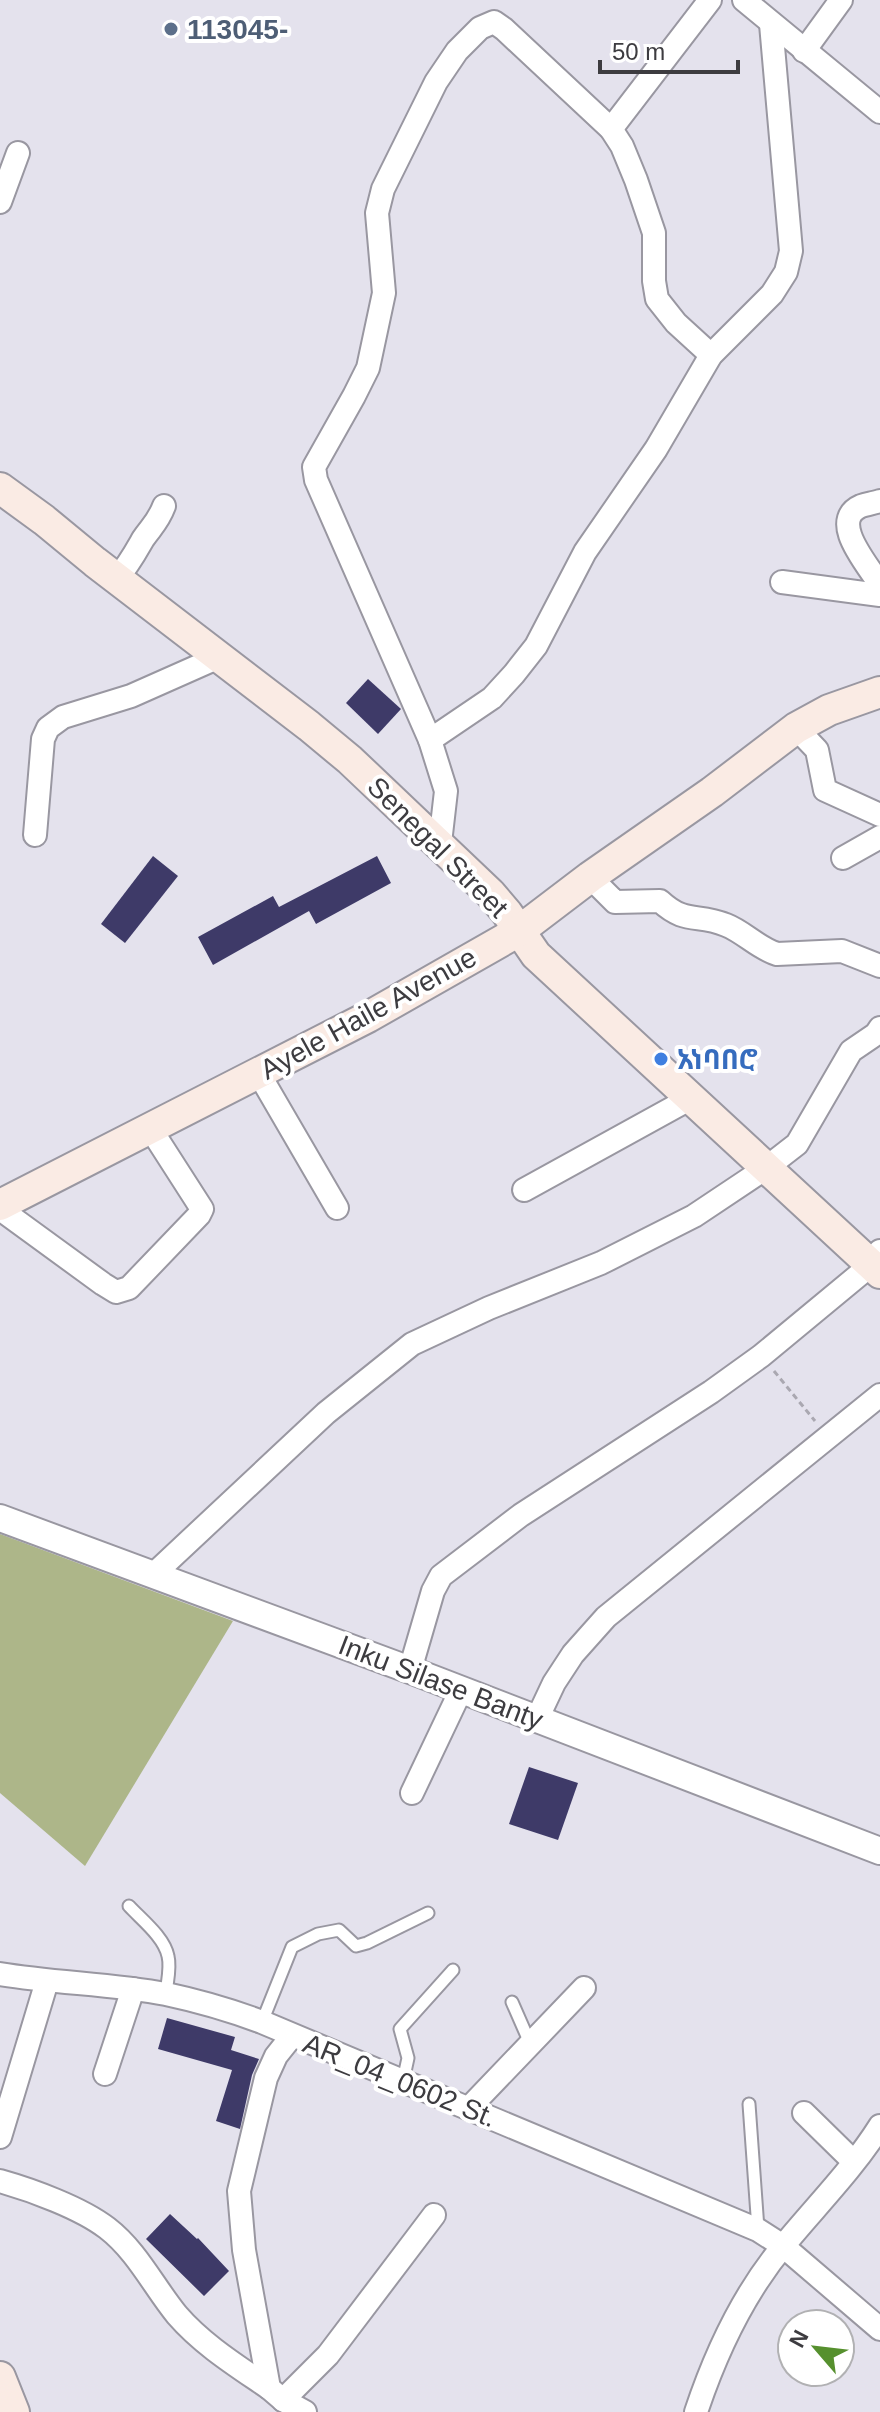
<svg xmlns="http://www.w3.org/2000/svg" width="880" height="2412" font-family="Arial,'Noto Sans Ethiopic',sans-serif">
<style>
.green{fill:#adb689}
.building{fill:#3e3a68}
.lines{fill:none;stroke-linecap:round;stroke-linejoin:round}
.service-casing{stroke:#9997a1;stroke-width:15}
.minor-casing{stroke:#9997a1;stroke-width:26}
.tertiary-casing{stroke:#9997a1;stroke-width:30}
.secondary-casing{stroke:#9997a1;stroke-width:34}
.path{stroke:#aaa8b1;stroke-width:3;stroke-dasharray:6 4;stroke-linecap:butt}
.service{stroke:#fff;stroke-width:11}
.minor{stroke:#fff;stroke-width:22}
.tertiary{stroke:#fff;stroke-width:26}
.secondary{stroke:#faebe4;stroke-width:30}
.service-dot{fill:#5c6f8a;stroke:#fff;stroke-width:3}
.shop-dot{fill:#3f7fe0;stroke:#fff;stroke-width:3}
.labels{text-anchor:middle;stroke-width:8;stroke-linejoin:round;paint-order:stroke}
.service-label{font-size:28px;font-weight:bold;fill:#4e5e75;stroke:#fff;text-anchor:start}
.street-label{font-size:28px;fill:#3d3c40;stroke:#fff}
.shop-label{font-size:28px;font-weight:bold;fill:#366cbe;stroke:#fff;text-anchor:start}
</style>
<rect width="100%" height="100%" fill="#e4e2ed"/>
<!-- green -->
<polygon class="green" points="0,1534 233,1621 85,1866 0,1793"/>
<!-- building -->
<g class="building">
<polygon points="368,679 401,709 378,734 346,703"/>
<polygon points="153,856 178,876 125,943 101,924"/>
<polygon points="377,856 391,883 316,924 309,911 213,965 198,937 273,896 279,907"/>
<polygon points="529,1767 578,1783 558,1840 509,1824"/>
<polygon points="167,2018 235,2037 231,2050 259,2059 252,2075 240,2129 216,2121 232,2070 158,2049"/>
<polygon points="170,2214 197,2239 198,2238 229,2271 204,2296 146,2239"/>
</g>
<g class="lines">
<defs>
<g id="service">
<path d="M129 1906C142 1920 164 1937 168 1956 171 1968 167 1982 166 1994"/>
<polyline points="512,2002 530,2043"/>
<polyline points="262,2022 292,1947 318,1934 339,1930 356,1946 367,1943 428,1913"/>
<polyline points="403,2081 408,2058 400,2029 453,1970"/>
<polyline points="749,2104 758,2229"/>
</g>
<g id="minor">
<polyline points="744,0 880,112"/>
<polyline points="804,51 841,0"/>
<polyline points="611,129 622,146 636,180 654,233 654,281 657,299 676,323 711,355"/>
<polyline points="0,202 18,153"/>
<path d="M880 501C874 503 867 504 861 506 827 521 870 567 880 585"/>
<path d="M117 578C128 566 135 553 143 539 152 526 158 522 164 506"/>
<polyline points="782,582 880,595"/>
<polyline points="796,728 817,750 825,790 880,815"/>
<polyline points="430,740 316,480 314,467 354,396 368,368 384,293 377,213 383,189 436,82 457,51 480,28 494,22 504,29 611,129 710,0"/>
<polyline points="35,835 43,739 48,728 63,717 131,696 219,657"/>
<polyline points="440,843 446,791 430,740 492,698 514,674 536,646 585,552 656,449 711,355 772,294 786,272 791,251 771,24"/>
<polyline points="843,858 880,837"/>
<path d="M590 877 615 902 660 901C686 925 697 913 726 925 744 932 758 948 777 954L842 951 880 966"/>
<polyline points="259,1074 337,1208"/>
<polyline points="524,1190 691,1098"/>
<polyline points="0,1209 103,1284 116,1292 129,1288 199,1215 202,1209 150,1128"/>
<polyline points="154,1574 326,1413 412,1344 489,1308 601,1263 694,1216 766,1168 797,1144 851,1051 876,1034 880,1028"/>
<polyline points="410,1670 433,1591 441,1576 521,1515 711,1392 761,1356 871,1265 880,1251"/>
<polyline points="537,1719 554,1683 573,1654 606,1617 880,1395"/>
<polyline points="412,1793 461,1690"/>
<path d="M0 1974C55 1983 112 1984 166 1994 199 2001 230 2010 262 2022L758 2230 783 2246 880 2329"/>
<polyline points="292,2036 276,2056 266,2078 239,2191 244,2250 269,2388 283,2400 305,2412"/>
<polyline points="105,2074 133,1989"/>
<polyline points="469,2108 584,1988"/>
<polyline points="804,2113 853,2161"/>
<polyline points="0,2137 47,1981"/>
<path d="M0 2181C32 2190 81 2208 107 2228 137 2251 154 2287 177 2315 203 2345 237 2366 269 2388"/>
<polyline points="283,2400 328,2355 434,2215"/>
<path d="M696 2412C716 2352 743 2294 784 2245 816 2206 853 2169 880 2126"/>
</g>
<polyline id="tertiary" points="0,1518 410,1670 880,1851"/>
<g id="secondary">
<polyline points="0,488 44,520 95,562 309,726 350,760 490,893 507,913 536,955 880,1273"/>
<polyline points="0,1205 368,1017 519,931 590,877 712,792 796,728 829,710 880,692"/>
<polyline points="0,2377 14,2412"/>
</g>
</defs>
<!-- service casing -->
<use href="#service" class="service-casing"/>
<!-- minor casing -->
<use href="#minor" class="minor-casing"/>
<!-- tertiary casing -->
<use href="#tertiary" class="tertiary-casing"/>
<!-- secondary casing -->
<use href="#secondary" class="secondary-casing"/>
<!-- path -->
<polyline class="path" points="774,1371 815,1421"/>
<!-- service -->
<use href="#service" class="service"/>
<!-- minor -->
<use href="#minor" class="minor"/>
<!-- tertiary -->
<use href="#tertiary" class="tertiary"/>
<!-- secondary -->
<use href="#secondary" class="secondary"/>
</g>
<!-- markers -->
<circle class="service-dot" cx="171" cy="29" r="8"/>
<circle class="shop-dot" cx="661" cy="1059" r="8"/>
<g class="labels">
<!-- service labels -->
<g class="service-label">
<text x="187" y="39">113045-</text>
</g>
<!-- street labels -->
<g class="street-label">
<text transform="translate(438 847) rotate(45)" y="10">Senegal Street</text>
<text transform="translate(368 1013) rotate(-29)" y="10">Ayele Haile Avenue</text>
<text transform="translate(441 1682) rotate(21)" y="10">Inku Silase Banty</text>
<text transform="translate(400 2080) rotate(22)" y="10">AR_04_0602 St.</text>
</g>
<!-- shop labels -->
<g class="shop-label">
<text x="677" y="1069">አነባበሮ</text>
</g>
</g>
<!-- north arrow -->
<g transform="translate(816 2348) rotate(298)"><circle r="38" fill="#ffffff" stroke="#b1b1b3" stroke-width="2"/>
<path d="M0-6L14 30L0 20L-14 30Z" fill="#56902e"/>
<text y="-12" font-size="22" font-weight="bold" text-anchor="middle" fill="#3d3c40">N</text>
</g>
<!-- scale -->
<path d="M600 60v12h138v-12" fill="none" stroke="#3d3c40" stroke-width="4"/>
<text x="612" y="60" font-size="24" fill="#3d3c40" stroke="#ffffff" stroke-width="6" paint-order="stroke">50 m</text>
</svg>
